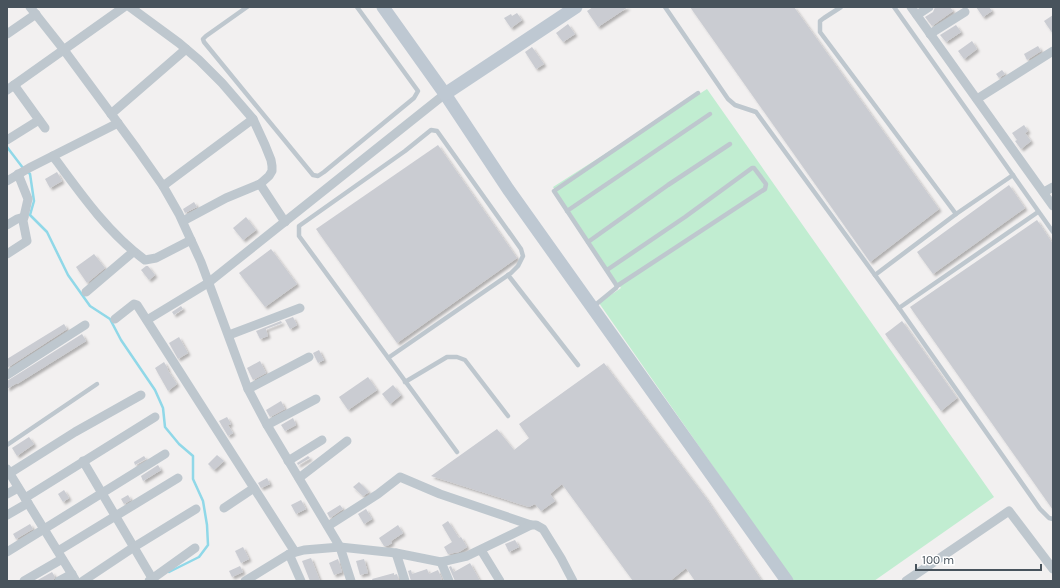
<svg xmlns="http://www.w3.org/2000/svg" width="1060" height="588" font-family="Karla,sans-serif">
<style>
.green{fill:#c1edd1}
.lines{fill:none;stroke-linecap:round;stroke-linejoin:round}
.stream{stroke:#90d8e8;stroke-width:2.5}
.building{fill:#caccd2;filter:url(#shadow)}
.lane{stroke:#bec7ce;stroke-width:4.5}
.street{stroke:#bec7ce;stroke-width:9}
.secondary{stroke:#bec8d2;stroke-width:13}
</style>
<defs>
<filter id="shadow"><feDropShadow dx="2.5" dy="2.5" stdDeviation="1" flood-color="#0004"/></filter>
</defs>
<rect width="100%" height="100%" fill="#f2f0f0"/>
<!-- green -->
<polygon class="green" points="707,89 994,497 874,581 793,581 599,303 621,288 607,269 553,187"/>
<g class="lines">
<!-- stream -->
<g class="stream">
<polyline points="7,147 23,168"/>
<polyline points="27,171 30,174 34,201 30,215 47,232 68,275 90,306 110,319 121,340 155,390 163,408 165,427 179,444 193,456 193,479 203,501 207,525 208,545 199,557 169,572"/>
</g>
</g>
<!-- building -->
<g class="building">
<polygon points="593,7 628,7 598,27 587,11"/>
<polygon points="690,7 794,7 939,209 870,262"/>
<polygon points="935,7 950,7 953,11 932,26 925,17 933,12"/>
<polygon points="976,7 989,7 992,11 983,17"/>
<polygon points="517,13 522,20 511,28 504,18 511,14 512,16"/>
<polygon points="1053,15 1053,34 1044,21"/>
<polygon points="568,24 575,34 563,42 556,33"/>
<polygon points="956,25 961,32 946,42 940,35"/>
<polygon points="972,41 977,49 964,59 958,51"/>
<polygon points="1038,46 1041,51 1027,60 1024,54"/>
<polygon points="532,47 544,64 536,69 525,52"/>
<polygon points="1002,70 1005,74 999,78 996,74"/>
<polygon points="1024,125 1028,131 1025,133 1031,141 1021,149 1015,141 1017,140 1012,133"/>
<polygon points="438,145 517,258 397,343 316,229"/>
<polygon points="57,172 62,181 50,188 45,179"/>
<polygon points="1009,185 1025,208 933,274 917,252"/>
<polygon points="194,202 197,207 185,213 183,209"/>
<polygon points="246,217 256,230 243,240 233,228"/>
<polygon points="1037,220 1053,244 1053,510 910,307"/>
<polygon points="271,249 297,284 265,307 239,273"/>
<polygon points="94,254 105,268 87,283 76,267"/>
<polygon points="146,266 148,266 155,275 149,280 141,270"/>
<polygon points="181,306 183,309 174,315 172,312"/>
<polygon points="293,317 297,325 290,329 285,320"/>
<polygon points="281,321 282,323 266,329 268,336 260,339 256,331"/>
<polygon points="902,321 957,398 941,411 885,334"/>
<polygon points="64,324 67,329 7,368 7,359"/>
<polygon points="82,334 86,341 17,384 17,383 7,389 7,381"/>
<polygon points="179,337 188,353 178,359 169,343"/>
<polygon points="319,350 324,360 318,363 313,353"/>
<polygon points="260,361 266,373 253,380 247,368"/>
<polygon points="164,362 168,369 167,369 177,384 168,391 155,368"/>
<polygon points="604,363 706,498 762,581 695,581 686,568 670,581 633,581 562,484 550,494 555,501 541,511 535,504 529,507 431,476 497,429 514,450 529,438 519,424"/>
<polygon points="368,377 377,390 348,410 339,397"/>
<polygon points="393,385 401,395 390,404 382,394"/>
<polygon points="281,401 285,409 270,417 266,410"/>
<polygon points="227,417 231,424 228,425 233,433 228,436 219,421"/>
<polygon points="293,418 296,425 285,431 281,425"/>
<polygon points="29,437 34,444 17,456 12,448"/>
<polygon points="217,455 224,461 214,470 208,464"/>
<polygon points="144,456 146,459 135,465 134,462"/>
<polygon points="308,456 310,458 298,465 297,463"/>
<polygon points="158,465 161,470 143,481 141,476"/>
<polygon points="267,478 270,484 261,488 258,483"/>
<polygon points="359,482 369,492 363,496 353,487"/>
<polygon points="64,490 69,498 63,502 58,494"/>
<polygon points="128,495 131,500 124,504 121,499"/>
<polygon points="301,500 306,509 296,514 291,505"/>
<polygon points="340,505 343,509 330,518 327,513"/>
<polygon points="366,509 372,519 364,524 358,514"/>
<polygon points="448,521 459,538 461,537 467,547 459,552 448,554 444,547 452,542 442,525"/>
<polygon points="30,524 33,529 16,539 13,534"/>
<polygon points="398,525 403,533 391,541 392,543 387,546 384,546 379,538"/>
<polygon points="515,540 519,547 509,552 505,544"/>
<polygon points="243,547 249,559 241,563 235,551"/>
<polygon points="311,558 320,581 310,581 302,561"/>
<polygon points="338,559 342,572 334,575 329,563"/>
<polygon points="364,559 368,573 360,575 356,561"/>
<polygon points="470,563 480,581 455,581 449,567 451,566 454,572"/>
<polygon points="240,566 243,572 232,577 229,571"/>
<polygon points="427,569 429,574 438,570 442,580 411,581 408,571 411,570 412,574"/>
<polygon points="52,572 55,577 53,581 36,581"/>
<polygon points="394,573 394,575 397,574 399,581 373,581 372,579"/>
</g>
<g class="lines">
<!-- lane -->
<g class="lane">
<polyline points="247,7 206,36 203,39 204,42 313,175 318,176 324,172 414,98 418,91 357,7"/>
<polyline points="665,7 728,99 735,105 756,112 899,308 1040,509 1049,518 1053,519"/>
<polyline points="841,7 824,18 820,21 820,32 956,214"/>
<polyline points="894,7 1053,232"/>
<polyline points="567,211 710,114"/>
<polyline points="588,242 668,185 730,144"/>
<polyline points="508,275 578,365"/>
<polyline points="875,275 956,214 1013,175"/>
<polyline points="617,286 554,191 698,93"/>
<polyline points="594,306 616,288 617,286 765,189 766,184 754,168 752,168 685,217 607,270"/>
<polyline points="899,308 1038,212"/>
<polyline points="388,358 511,273 518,266 523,256 521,249 437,131 431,130 405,151 299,226 299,236 457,452"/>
<polyline points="405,382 447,357 457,357 465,360 508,416"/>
<polyline points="7,445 97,384"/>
</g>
<!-- street -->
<g class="street">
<polyline points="30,7 64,50 137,149 163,186 179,214 201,262 248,389 267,425 340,547 351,581"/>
<polyline points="130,7 179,43 199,60 222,83 253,119 265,145 271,160 272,166 272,171 269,176 260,184 285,222"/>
<polyline points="911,7 1053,206"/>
<polyline points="917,15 929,7"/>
<polyline points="7,34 36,14"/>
<polyline points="930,34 965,12"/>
<polyline points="14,85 45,128"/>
<polyline points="7,90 124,7"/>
<polyline points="977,99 1053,51"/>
<polyline points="111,114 186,49"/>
<polyline points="7,140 39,120"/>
<path d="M53 156C80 193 108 233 145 260L156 258 191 240"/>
<polyline points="7,181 29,168 118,123"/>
<polyline points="163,186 253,119"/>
<polyline points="1044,192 1053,187"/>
<polyline points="183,221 226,198 260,184"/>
<polyline points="7,225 17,219 24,217"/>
<polyline points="7,254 27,241 23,221 28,199 18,174"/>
<polyline points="86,292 133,252"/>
<polyline points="115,319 134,304 137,305 295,552"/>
<polyline points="147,320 208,283 445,94"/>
<polyline points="229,335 300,308"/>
<polyline points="7,375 85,325"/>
<polyline points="248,389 309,357"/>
<polyline points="267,425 316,399"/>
<polyline points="83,461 152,578"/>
<polyline points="288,461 322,440"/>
<polyline points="7,469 76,581"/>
<polyline points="10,473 75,432 141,395"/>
<polyline points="299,478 347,441"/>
<polyline points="7,494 18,488"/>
<polyline points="25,498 155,417"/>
<polyline points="224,508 254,488"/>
<polyline points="7,515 28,503"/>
<polyline points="328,526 378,494 400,477 440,494 531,525"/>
<polyline points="481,550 500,581"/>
<polyline points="58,551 178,478"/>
<polyline points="7,552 165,454"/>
<polyline points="396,553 405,581"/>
<polyline points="289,554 301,581"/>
<polyline points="441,562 449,581"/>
<polyline points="24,581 62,559"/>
<polyline points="59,581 72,574"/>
<polyline points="83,581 134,547 196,509"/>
<polyline points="149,581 195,548"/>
<polyline points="245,581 289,554 304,550 340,547 396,553 441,562 467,556 531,525 536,525 543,529 561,558 573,581"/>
<polyline points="906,581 1009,511 1053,569"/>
</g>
<!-- secondary -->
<g class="secondary">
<polyline points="383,7 445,94 508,189 787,581"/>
<polyline points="445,94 576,7"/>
</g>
</g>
<!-- border -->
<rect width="1060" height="588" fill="none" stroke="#48535c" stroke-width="16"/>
<!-- scale -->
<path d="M916 564v6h125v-6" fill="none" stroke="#48535c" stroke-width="2"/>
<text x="922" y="564" font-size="12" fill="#48535c" stroke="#ffffff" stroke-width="3" paint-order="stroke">100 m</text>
</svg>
